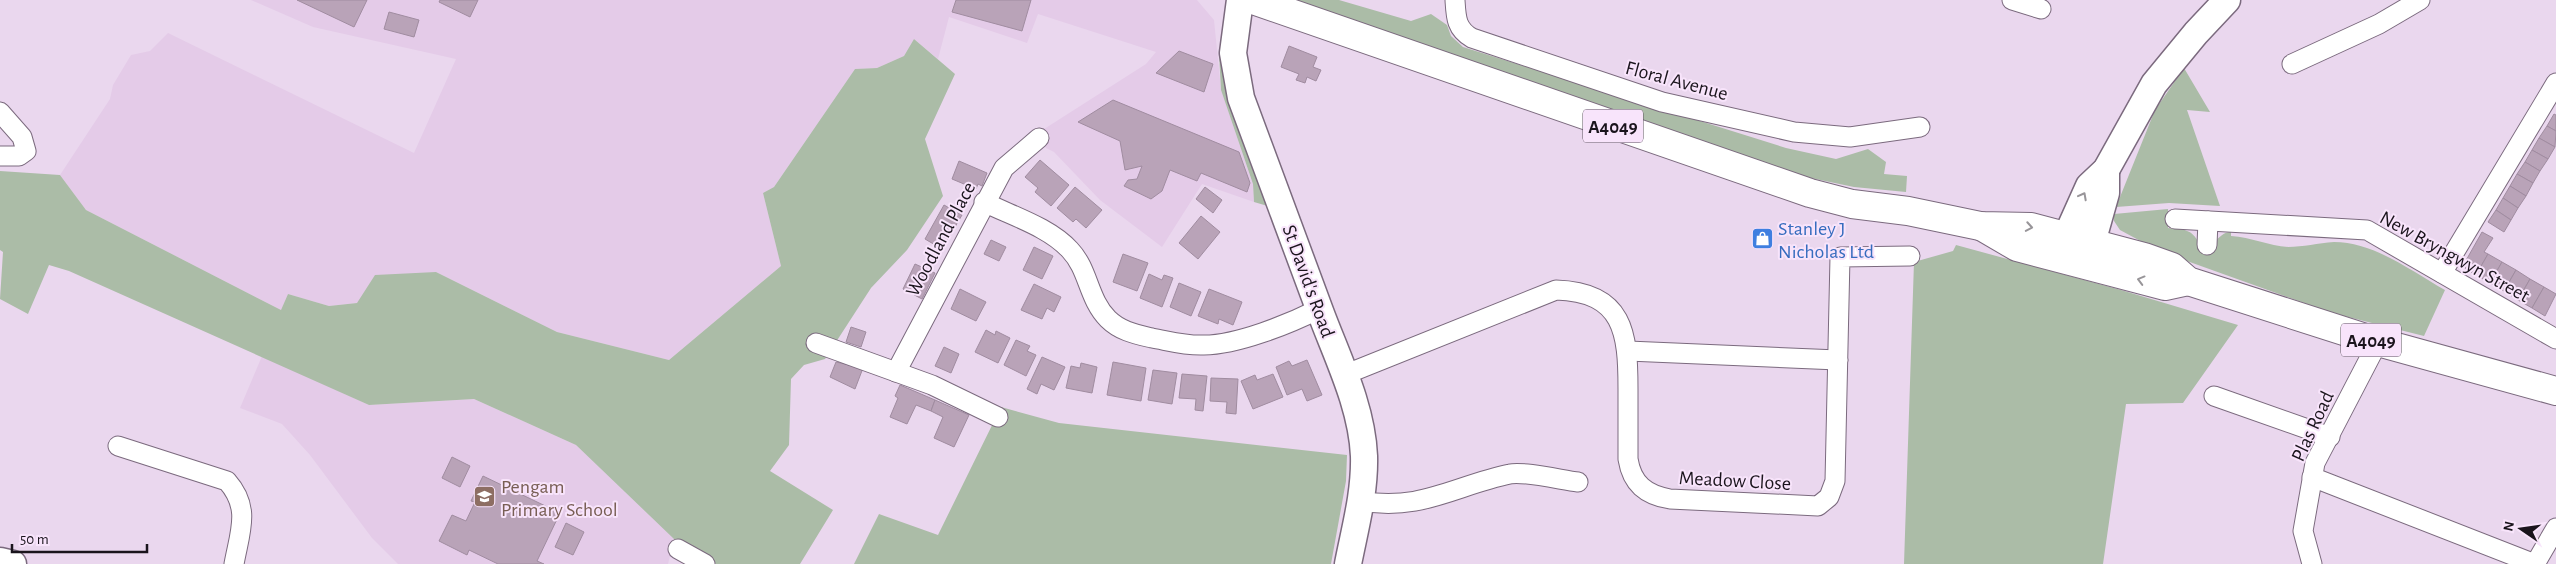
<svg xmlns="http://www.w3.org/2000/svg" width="2556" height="564" font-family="'Alegreya Sans',sans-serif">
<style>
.built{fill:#e4cbe8}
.green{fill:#abbca7}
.building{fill:#b9a3b8;stroke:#a08ca0}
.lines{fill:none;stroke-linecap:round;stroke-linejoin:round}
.minor-casing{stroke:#7b6a7e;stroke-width:21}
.secondary-casing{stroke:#7b6a7e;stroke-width:29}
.primary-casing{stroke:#7b6a7e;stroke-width:30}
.minor{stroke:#fff;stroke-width:19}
.secondary{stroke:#fff;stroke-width:26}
.primary{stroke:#fff;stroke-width:28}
.oneway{stroke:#989599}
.labels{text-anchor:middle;stroke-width:4;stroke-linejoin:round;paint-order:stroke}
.shield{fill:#f8e4fb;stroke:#5d525f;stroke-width:1}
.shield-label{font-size:19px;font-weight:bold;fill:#1a141c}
.street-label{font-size:20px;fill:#1a141c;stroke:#f8e4fb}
.shop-label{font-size:20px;fill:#366cbe;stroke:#f8e4fb;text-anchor:start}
.education-label{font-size:20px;fill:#785e54;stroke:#f8e4fb;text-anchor:start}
</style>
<rect width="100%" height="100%" fill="#ead7ee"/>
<!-- built -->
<g class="built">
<polygon points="251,0 1197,0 1214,20 1221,90 1253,184 1254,202 1202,184 1162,247 1100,200 1054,152 1046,148 1041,131 1146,64 1156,52 1038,14 1027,43 949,17 938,59 914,39 904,56 877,68 855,69 774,187 763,193 781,266 669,360 557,332 436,272 357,303 329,306 288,294 281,310 86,210 60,175 110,99 113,85 131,55 150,51 168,33 414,153 456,59 313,27"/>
<polygon points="262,356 369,405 474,399 576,445 674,539 668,564 398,564 372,538 310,455 282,424 240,408"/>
</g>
<!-- green -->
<g class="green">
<polygon points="1296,0 1339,0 1411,21 1431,14 1447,25 1451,36 1463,47 1786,148 1836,159 1868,149 1886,162 1884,174 1907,176 1906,192 1854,187 1801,176 1443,55"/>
<polygon points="914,39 955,74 925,139 943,196 907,250 871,288 825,359 804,365 791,379 789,445 770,471 833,510 800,564 716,564 674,539 576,445 474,399 369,405 69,271 49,265 28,314 0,299 3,252 0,250 0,171 60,175 86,210 281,310 288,294 329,306 357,303 375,275 436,272 557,332 669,360 781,266 763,193 774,187 855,69 877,68 904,56"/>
<polygon points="1219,54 1223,54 1271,207 1254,202 1253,184 1221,90"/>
<polygon points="2184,68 2210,112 2187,110 2220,206 2169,203 2116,207 2155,110"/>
<path d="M2168 209V228C2183 229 2192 229 2199 243L2215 242C2219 237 2224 232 2231 232V236C2251 237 2269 246 2288 247 2303 247 2318 243 2334 242 2374 242 2411 271 2445 290L2424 336 2332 313 2159 251 2120 230 2114 221V214Z"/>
<polygon points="1956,245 2121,290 2238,325 2183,403 2126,404 2103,564 1904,564 1914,262 1953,251"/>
<polygon points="1001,407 1059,423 1347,455 1346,481 1331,564 854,564 879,514 938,535"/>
</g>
<!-- building -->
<g class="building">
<polygon points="297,0 367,0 354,27"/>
<polygon points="440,0 478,0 470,17 439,2"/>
<polygon points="956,0 1031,0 1022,31 952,12"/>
<polygon points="389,12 419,20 414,37 384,29"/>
<polygon points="1289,46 1317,57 1313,67 1321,70 1316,81 1307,77 1305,83 1296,80 1299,74 1281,67"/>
<polygon points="1179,51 1213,64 1204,92 1156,73"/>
<polygon points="1113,100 1239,152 1250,183 1247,192 1201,173 1197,181 1170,170 1162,191 1151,199 1124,186 1128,180 1137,179 1142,166 1125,170 1120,141 1078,122"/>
<polygon points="2554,114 2556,115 2556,131 2547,126"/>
<polygon points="2547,126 2556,131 2555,147 2539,138"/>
<polygon points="2539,138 2555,147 2548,159 2532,150"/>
<polygon points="2532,150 2548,159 2540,171 2525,162"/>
<polygon points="1040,160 1069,185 1051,206 1035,192 1038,188 1025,177"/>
<polygon points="959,161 987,173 982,186 978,184 976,189 952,179"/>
<polygon points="2525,162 2540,171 2533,183 2517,174"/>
<polygon points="2517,174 2533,183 2526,196 2510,186"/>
<polygon points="2510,186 2526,196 2518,208 2503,198"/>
<polygon points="1075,187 1102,210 1086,228 1076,219 1073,222 1057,208"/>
<polygon points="1205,187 1222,200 1213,213 1196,199"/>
<polygon points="2503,198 2518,208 2511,220 2496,210"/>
<polygon points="944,205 962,215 942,249 925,239"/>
<polygon points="2496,210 2511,220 2504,232 2488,222"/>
<polygon points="1201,216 1220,232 1198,259 1179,243"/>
<polygon points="2482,232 2493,238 2484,252 2488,254 2476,275 2466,269 2464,264"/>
<polygon points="991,240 1006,247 999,261 984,254"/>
<polygon points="1034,247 1053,256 1042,279 1023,270"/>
<polygon points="1123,254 1148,263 1137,291 1113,282"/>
<polygon points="2488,254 2502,262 2490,283 2476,275"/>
<polygon points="2502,262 2516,270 2504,291 2490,283"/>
<polygon points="915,264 935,273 922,299 903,289"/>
<polygon points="2516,270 2530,279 2518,300 2504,291"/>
<polygon points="1149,274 1162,280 1164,275 1173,278 1162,307 1140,298"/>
<polygon points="2530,279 2544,287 2532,308 2518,300"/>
<polygon points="1179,283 1201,292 1191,316 1170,307"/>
<polygon points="1034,284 1061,297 1054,312 1047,308 1042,319 1021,310"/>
<polygon points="2544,287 2556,294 2545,316 2532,308"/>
<polygon points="960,289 986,302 976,321 951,309"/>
<polygon points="1209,289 1242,302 1233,325 1219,319 1218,324 1198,316"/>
<polygon points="851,327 866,332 861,347 846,342"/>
<polygon points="986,330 995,335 996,331 1010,338 998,363 975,352"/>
<polygon points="1016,340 1030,346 1027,351 1036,355 1026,376 1004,365"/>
<polygon points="944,347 959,354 951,373 935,366"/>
<polygon points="1042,357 1065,367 1054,390 1041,384 1037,394 1027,389"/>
<polygon points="1307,360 1322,395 1307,401 1302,389 1287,395 1276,367 1289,361 1292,366"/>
<polygon points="836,362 863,368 855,389 830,377"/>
<polygon points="1113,362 1146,368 1141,401 1107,395"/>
<polygon points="1081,363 1097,367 1092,393 1066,388 1071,366 1080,368"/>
<polygon points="1153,370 1177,373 1172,404 1148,400"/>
<polygon points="1182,374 1207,376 1203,411 1195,410 1196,399 1179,398"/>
<polygon points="1273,374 1283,397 1253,409 1241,381 1255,375 1257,380"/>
<polygon points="1211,378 1238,379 1236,414 1226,413 1227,402 1210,401"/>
<polygon points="900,385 935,400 931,411 916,405 907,424 890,417 898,398 895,396"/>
<polygon points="935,400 969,415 954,447 934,438 943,417 931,411"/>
<polygon points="452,457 470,466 460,487 442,478"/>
<polygon points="483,476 560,513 537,561 544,564 498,564 469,550 467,555 439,541 452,515 466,521 475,502 471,501"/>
<polygon points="566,523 584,532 573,555 555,547"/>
</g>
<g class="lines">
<defs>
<g id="minor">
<path d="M1455 0C1456 17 1456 29 1472 38L1662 102 1794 132 1850 137 1920 127"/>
<polyline points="2012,0 2041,9"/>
<polyline points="2292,64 2379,24 2420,0"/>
<polyline points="0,112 22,137 26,151 19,156 0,156"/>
<path d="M984 202C1012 216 1049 227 1070 250 1089 270 1088 299 1108 319 1120 331 1135 334 1152 338 1169 341 1186 346 1204 345 1237 345 1289 324 1319 309"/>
<polyline points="2175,219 2367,230 2556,339"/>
<polyline points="2207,245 2208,221"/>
<polyline points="2442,273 2556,83"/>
<polyline points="816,343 932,385 998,417"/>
<polyline points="1628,351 1838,360"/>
<polyline points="896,372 1004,168 1039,138"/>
<path d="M1344 375 1556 290C1624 292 1628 333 1628 389 1628 412 1628 435 1628 459 1632 484 1646 495 1670 499L1818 506 1829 497 1835 481 1840 257 1910 256"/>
<polyline points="2214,396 2330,437"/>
<path d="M118 446 227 481C251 508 240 531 234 564"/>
<polyline points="2312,477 2535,564 2556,528"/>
<path d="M1361 501C1420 512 1456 485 1510 474 1523 471 1562 480 1578 482"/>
<polyline points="678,549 705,564"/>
<polyline points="2312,564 2303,531 2315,463 2378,342"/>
</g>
<g id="secondary">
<path d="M1240 0 1233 53 1241 98C1267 169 1293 240 1320 311 1337 357 1362 406 1364 456 1365 493 1355 528 1348 564"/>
<polyline points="2061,257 2067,235 2089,186 2106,170 2154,84 2196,33 2227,0"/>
<polyline points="2086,264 2106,193 2106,170"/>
<polyline points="0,561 13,564"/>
</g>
<g id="primary">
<polyline points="1253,0 1810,193 1852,204 1908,211 1980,226 2031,227 2144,257 2172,267 2188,281 2378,342 2556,391"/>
<polyline points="1981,226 2017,247 2165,286 2188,281"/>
</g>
</defs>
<!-- minor casing -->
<use href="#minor" class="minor-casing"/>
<!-- secondary casing -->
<use href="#secondary" class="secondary-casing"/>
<!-- primary casing -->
<use href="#primary" class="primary-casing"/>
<!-- minor -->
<use href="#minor" class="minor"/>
<!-- secondary -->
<use href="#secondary" class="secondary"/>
<!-- primary -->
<use href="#primary" class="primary"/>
</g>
<!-- one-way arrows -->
<defs><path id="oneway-chevron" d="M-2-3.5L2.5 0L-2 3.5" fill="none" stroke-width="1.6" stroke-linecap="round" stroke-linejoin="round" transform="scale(1.25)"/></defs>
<g class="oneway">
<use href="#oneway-chevron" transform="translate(2083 196) rotate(-62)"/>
<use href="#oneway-chevron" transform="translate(2029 227) rotate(10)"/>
<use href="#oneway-chevron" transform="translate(2141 280) rotate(-165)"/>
</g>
<!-- icons -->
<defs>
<symbol id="shop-square" viewBox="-11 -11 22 22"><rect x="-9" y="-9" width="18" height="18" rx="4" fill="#3f7fe0" stroke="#f8e4fb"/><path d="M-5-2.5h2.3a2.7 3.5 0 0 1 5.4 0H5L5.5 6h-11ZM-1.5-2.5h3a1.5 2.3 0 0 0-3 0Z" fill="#fff"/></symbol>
<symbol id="school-square" viewBox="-11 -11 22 22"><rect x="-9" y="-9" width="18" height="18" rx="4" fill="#8d6e63" stroke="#f8e4fb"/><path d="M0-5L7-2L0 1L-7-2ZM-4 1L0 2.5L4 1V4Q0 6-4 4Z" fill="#fff"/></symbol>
</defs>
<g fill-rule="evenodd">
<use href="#shop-square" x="1750" y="226" width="25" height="25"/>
<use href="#school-square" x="472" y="484" width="25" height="25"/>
</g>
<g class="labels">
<!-- shield labels -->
<g class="shield">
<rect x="1583" y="109.5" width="60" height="33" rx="4"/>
<rect x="2341" y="323.5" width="60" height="33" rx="4"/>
</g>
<g class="shield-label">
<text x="1613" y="133">A4049</text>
<text x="2371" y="347">A4049</text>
</g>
<!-- street labels -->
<g class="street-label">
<text transform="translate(1677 80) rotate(15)" y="7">Floral Avenue</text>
<text transform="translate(940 239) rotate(-62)" y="7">Woodland Place</text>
<text transform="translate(2455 256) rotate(29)" y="7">New Bryngwyn Street</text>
<text transform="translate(1309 281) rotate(70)" y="7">St David's Road</text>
<text transform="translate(2312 426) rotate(-65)" y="7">Plas Road</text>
<text transform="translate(1735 480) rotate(3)" y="7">Meadow Close</text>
</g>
<!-- shop labels -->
<g class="shop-label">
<text x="1778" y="235">Stanley J<tspan x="1778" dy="23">Nicholas Ltd</tspan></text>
</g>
<!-- education labels -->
<g class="education-label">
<text x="501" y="493">Pengam<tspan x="501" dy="23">Primary School</tspan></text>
</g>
</g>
<!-- north arrow -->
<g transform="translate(2521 529) rotate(283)" stroke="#f8e4fb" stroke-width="4" paint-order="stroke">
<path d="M0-4L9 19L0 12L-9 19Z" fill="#1a141c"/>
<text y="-8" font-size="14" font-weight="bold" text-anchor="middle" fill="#1a141c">N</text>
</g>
<!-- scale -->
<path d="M12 544v8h135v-8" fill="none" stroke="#1a141c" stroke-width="2.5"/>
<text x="20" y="544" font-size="15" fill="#1a141c" stroke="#f8e4fb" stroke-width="4" paint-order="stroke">50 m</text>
</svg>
